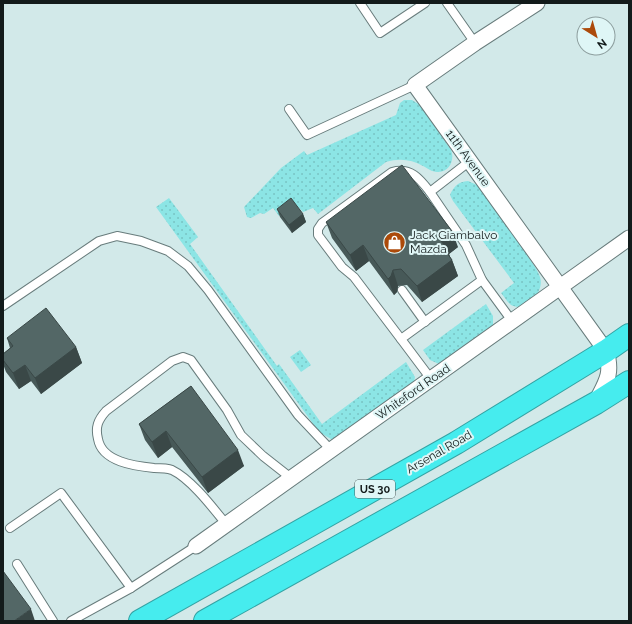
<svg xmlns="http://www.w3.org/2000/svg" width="632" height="624" font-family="Raleway,sans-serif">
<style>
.grass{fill:url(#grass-dots)}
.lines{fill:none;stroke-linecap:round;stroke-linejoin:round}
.lane-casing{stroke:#687c7c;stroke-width:10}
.street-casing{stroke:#687c7c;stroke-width:17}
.highway-casing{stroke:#34a3a4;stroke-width:24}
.lane{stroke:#fff;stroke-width:8}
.street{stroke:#fff;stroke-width:15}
.highway{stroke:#46ecee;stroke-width:22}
.wall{fill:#475958}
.shaded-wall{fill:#3a4847}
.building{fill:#536766;stroke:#3a4847}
.labels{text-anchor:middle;stroke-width:4;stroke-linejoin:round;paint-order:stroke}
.shield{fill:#dff6f6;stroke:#505d5d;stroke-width:1}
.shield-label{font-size:11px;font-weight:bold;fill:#131b1b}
.street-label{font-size:12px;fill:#131b1b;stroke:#dff6f6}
.poi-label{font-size:12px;fill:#131b1b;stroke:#dff6f6;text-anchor:start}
</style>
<defs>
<pattern id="grass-dots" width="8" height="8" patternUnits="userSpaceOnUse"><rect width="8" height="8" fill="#8ce5e5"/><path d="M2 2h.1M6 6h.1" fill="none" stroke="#78c4c4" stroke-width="1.8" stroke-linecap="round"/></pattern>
</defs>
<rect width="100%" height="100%" fill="#d2e9e9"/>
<!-- grass -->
<g class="grass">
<path d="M404 100H412L420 105 451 150C455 159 450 173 437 172 432 172 427 168 423 166 411 159 399 158 386 162L318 214 313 208 303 212 295 204 279 216 273 208 264 214 260 213 251 218 247 217 244 207 281 168 304 151 307 155 396 115 400 103Z"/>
<path d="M468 181 477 185C494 209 514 233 529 258 533 264 538 271 540 277 545 292 526 313 511 305 507 302 504 296 501 293L514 283 453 201 450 195C454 186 458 182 468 181Z"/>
<polygon points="169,198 198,237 190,244 277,366 279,364 322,424 406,362 415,377 414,382 336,442 319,432 156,207"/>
<polygon points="486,304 493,316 493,326 439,364 430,360 423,350"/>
<polygon points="300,350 311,365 301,372 290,357"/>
</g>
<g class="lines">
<defs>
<g id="lane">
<polyline points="360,3 380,33 425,3"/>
<polyline points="447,3 475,43"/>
<polyline points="289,109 307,135 415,85"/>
<polyline points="470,161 430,192 466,245 482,280 512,321"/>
<polyline points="402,290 425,322"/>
<polyline points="3,306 99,241 117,236 141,241 168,251 188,266 208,290 298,415 331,450"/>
<path d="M401 339 354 277 342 267 318 235V229L322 223 392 172C411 167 420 179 430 192"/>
<polyline points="431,379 401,339 482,280"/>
<path d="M226 524C213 508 191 479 172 470 167 468 160 468 154 468 135 466 102 462 98 439 95 427 98 420 106 411L172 361 183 357 191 360 227 410 241 435 263 456 291 478"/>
<polyline points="10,528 61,493 131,588"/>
<polyline points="17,564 53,621"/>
<polyline points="71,621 131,588 196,546"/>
</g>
<g id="street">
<path d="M537 3 475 43 415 85 606 351C613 374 606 382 596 402"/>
<polyline points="196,546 629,238"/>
</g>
<g id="highway">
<polyline points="140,621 456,443 606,351 629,335"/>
<polyline points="205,621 596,403 629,382"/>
</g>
</defs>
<!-- lane casing -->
<use href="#lane" class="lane-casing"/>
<!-- street casing -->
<use href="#street" class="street-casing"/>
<!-- highway casing -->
<use href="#highway" class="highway-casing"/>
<!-- lane -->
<use href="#lane" class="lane"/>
<!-- street -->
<use href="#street" class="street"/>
<!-- highway -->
<use href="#highway" class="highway"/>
</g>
<!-- wall -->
<g class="wall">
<polygon points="277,209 303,214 306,222 292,233 280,217"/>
<polygon points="326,222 458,247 449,254 450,257 452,260 458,276 422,302 407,285 398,286 397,292 394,295 369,261 356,271 332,238"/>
<polygon points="7,338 76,347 82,363 41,394 31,381 19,389 6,372 3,364 3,354 10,348"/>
<polygon points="191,386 244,466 208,493 172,447 158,458 145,440 139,424"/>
</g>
<!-- shaded-wall -->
<g class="shaded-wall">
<polygon points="303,214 306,222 292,233 289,225"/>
<polygon points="452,231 458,247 449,254 451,260 452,260 458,276 422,302 417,286 440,240"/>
<polygon points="363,245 369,261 356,271 350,255"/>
<polygon points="393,270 398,286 397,292 394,295 388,279"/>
<polygon points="76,347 82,363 41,394 35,378"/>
<polygon points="25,365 31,381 19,389 13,373"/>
<polygon points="166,431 172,447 158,458 152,442"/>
<polygon points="238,450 244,466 208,493 202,477"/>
<polygon points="31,609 35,621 14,621"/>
</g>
<!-- building -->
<g class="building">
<polygon points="402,165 452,231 440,240 447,248 445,250 452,260 417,286 401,269 393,270 391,276 388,279 363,245 350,255 326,222"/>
<polygon points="291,198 303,214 289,225 277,209"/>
<polygon points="46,308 76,347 35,378 25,365 13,373 3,360 3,354 13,346 7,338"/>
<polygon points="191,386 238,450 202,477 166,431 152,442 139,424"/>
<polygon points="3,571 31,609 14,621 3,621"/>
</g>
<!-- icons -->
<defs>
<symbol id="shop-disc" viewBox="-11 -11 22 22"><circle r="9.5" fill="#ac4a0a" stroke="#dff6f6"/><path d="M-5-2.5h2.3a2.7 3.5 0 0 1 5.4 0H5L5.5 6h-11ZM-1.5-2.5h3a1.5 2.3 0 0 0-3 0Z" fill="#fff"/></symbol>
</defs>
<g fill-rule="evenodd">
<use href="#shop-disc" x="382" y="230" width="25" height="25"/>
</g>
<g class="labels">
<!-- shield labels -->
<rect class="shield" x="355" y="480" width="40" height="18" rx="3"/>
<g class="shield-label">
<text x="375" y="493">US 30</text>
</g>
<!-- street labels -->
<g class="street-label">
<text transform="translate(468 158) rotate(54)" y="4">11th Avenue</text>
<text transform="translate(413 392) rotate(-35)" y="4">Whiteford Road</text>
<text transform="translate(439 452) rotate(-30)" y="4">Arsenal Road</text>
</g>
<!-- poi labels -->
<g class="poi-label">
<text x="410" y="239">Jack Giambalvo<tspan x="410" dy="14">Mazda</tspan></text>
</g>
</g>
<!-- border -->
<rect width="632" height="624" fill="none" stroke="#131b1b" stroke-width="8"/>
<!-- north arrow -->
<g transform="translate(596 36) rotate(143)"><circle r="19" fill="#dff6f6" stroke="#8d9e9e"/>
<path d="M0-3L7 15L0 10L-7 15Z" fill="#ac4a0a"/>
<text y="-6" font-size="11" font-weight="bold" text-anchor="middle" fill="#131b1b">N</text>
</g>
</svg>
